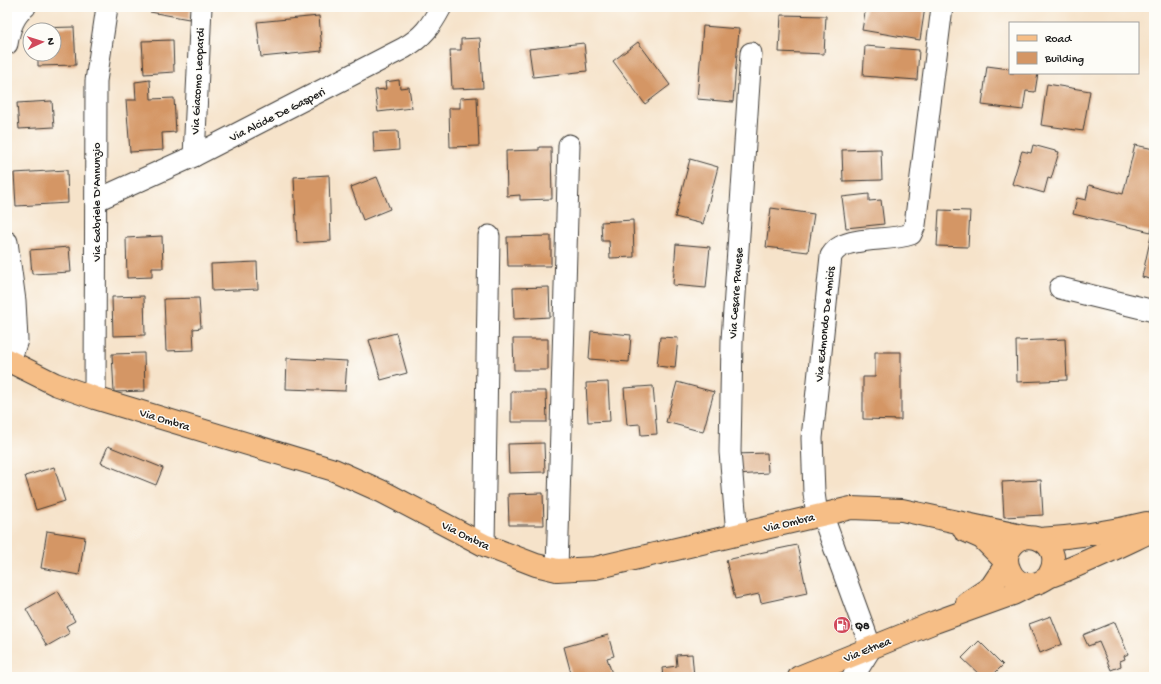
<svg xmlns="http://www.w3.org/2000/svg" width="1161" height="684" font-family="'Gochi Hand',sans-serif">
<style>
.building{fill:#d49665}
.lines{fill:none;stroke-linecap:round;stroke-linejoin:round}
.minor-casing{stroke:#3d3a36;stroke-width:23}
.major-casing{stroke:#3d3a36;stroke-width:24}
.minor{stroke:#fff;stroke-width:21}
.major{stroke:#f6be86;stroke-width:22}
.labels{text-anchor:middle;stroke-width:3;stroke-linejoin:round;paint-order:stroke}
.street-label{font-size:12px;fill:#1c1c1c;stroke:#fdfcf7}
.poi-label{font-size:12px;font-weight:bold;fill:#1c1c1c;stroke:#fdfcf7;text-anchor:start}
</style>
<rect width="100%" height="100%" fill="#fdfcf7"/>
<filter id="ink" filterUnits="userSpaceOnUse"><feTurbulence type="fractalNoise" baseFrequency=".025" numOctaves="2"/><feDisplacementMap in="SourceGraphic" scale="8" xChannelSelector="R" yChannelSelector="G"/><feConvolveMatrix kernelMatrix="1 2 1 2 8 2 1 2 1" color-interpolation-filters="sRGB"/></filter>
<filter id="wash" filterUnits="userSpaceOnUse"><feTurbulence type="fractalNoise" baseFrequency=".012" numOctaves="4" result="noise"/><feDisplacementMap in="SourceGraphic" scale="16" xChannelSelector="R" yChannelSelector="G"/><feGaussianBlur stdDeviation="0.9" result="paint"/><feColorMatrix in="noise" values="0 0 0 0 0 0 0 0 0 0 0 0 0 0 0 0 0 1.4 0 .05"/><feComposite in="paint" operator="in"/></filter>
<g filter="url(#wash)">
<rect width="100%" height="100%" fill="#f6e3ca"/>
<g id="blocks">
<!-- building -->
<g class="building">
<polygon points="150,7 191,7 189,19 150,12"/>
<polygon points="866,7 925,7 920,40 862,30"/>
<polygon points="781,15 826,16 824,54 779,52"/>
<polygon points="319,16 322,51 261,57 257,22"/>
<polygon points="703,26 739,29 733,102 697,99"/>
<polygon points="74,27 76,65 38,66 38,54 54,54 54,30 37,30 37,28"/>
<polygon points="480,38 483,88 452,89 450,50 461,50 461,39"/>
<polygon points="173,40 174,72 144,74 142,41"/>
<polygon points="638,42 670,85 645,104 613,61"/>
<polygon points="584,43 587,71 533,77 529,49"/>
<polygon points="865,46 919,50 917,80 863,76"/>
<polygon points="987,66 1010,69 1010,73 1038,73 1035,92 1026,91 1023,110 982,105"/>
<polygon points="150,80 151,99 174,98 176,132 162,133 163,150 130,152 126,100 136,100 135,82"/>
<polygon points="399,80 400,88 409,87 412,108 378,112 375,90 386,89 385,82"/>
<polygon points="1047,84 1090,91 1083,131 1041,125"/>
<polygon points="477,97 479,146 450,147 449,108 460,108 460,98"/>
<polygon points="52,101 54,127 19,129 17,103"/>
<polygon points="398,131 399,150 374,152 373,132"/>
<polygon points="1033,145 1059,152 1051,179 1048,178 1044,193 1012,184 1022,151 1031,153"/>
<polygon points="1135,145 1154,149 1154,220 1151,232 1073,214 1077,198 1086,200 1089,185 1123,194"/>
<polygon points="539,147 551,147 552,199 520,200 520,195 507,196 506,151 539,150"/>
<polygon points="881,149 882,180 843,181 842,150"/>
<polygon points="690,159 718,167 703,224 675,217"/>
<polygon points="67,170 68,203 16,206 14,173"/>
<polygon points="329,175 331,241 297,243 294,177"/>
<polygon points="377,177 390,209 363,220 351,187"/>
<polygon points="869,194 869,201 881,200 884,224 846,228 842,197"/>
<polygon points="771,208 814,214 808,252 766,247"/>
<polygon points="939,210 970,211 968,247 937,246"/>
<polygon points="633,220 634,257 610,258 609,241 602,241 601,222"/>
<polygon points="1153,227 1154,227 1154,280 1142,277"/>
<polygon points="162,236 163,268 152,268 152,277 127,278 126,238"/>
<polygon points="551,236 551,266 508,266 507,237"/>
<polygon points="676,244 710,247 706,288 673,285"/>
<polygon points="69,247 71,272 32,274 30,250"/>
<polygon points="257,262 258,289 212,291 211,264"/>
<polygon points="549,287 550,317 514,319 513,288"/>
<polygon points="144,296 145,335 113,336 112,297"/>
<polygon points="199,298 201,328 193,329 194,350 166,351 164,299"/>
<polygon points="591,331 631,335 629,362 589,359"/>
<polygon points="396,333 407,373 381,380 369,340"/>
<polygon points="660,337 678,338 675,368 657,366"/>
<polygon points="513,339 548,339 548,370 514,370"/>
<polygon points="1065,339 1067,380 1017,382 1016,341"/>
<polygon points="875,352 901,352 901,420 863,419 863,377 875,377"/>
<polygon points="144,353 145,391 114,392 112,354"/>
<polygon points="287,358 347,361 345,391 286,389"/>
<polygon points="608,382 610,421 588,422 586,383"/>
<polygon points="677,382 714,392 703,432 666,422"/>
<polygon points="653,386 657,434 641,435 640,424 627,425 624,388"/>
<polygon points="511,391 546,391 547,422 511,422"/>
<polygon points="544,443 545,472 509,473 508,444"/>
<polygon points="108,446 163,468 156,485 101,463"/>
<polygon points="767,453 768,473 736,475 735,454"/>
<polygon points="54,467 65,501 36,510 25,476"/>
<polygon points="1041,480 1043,515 1004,517 1002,482"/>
<polygon points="543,493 544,525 509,525 508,494"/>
<polygon points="47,531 85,537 79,575 41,568"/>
<polygon points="797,545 807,593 761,603 759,594 735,599 726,560"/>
<polygon points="58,591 75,621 66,626 70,633 47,646 26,609"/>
<polygon points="1051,616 1062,644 1040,653 1029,624"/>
<polygon points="1115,622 1128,654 1124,656 1125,659 1120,661 1121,666 1111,670 1099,642 1088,646 1083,635"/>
<polygon points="608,635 614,656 607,658 613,677 572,677 564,647"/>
<polygon points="979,641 1003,665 991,677 982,677 962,658"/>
<polygon points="692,654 694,677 663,677 662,668 677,666 676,655"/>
</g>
</g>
</g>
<g filter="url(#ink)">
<use href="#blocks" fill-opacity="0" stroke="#3d3a36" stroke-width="1"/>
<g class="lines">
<defs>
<g id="minor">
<path d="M7 44C9 31 14 15 25 7"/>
<polyline points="194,156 201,7"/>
<path d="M97 200 194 156 404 48C423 37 431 26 441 7"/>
<polyline points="7,242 15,301 17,340 10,361"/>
<polyline points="1060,288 1154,311"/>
<polyline points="95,398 96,81 107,7"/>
<polyline points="822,514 871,648 853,677"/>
<path d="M817 515 814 493 812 438 831 256C833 253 836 249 840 247 856 237 891 241 911 234L915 225 942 7"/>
<polyline points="737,534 730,452 732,340 751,53"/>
<polyline points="484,545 489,236"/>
<polyline points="557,570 569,145"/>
</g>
<g id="major">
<polyline points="7,360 55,384 95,398 334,470 383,492 484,545 536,565 557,570 595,568 851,508 902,510 1027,537"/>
<polyline points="964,530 982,538 1007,563 991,587 967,603"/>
<path d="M1039 539C1076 537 1111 532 1147 523"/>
<path d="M1047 578C1070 545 1024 521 1009 551 1006 557 1007 565 1010 571 1014 580 1023 585 1032 584 1040 584 1044 579 1051 576 1086 563 1120 546 1154 530"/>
<polyline points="799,677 935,622 1013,594 1033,584"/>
</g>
</defs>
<!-- minor casing -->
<use href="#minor" class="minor-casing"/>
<!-- major casing -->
<use href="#major" class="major-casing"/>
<!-- minor -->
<use href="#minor" class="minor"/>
<!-- major -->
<use href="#major" class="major"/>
</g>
</g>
<!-- icons -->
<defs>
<symbol id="fuel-disc" viewBox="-11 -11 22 22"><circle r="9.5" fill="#d1495b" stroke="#fdfcf7"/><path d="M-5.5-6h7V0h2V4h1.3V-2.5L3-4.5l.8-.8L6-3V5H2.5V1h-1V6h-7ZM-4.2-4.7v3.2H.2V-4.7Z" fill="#fff"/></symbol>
</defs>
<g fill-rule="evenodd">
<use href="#fuel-disc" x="832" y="615" width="20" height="20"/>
</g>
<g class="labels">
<!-- street labels -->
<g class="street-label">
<text transform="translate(197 81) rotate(-87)" y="4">Via Giacomo Leopardi</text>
<text transform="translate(277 114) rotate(-27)" y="4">Via Alcide De Gasperi</text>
<text transform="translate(96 202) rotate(-90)" y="4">Via Gabriele D'Annunzio</text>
<text transform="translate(735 293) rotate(-86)" y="4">Via Cesare Pavese</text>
<text transform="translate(824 324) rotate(-84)" y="4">Via Edmondo De Amicis</text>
<text transform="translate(165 419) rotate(17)" y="4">Via Ombra</text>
<text transform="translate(789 522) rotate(-13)" y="4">Via Ombra</text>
<text transform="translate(466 535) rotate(26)" y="4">Via Ombra</text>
<text transform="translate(867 649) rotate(-22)" y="4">Via Etnea</text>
</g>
<!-- poi labels -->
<g class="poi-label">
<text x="855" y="629">Q8</text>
</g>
</g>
<!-- margin -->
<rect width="1161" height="684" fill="none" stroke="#fdfcf7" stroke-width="24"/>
<!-- legend -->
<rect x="1009" y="22" width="130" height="52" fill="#fdfcf7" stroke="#a3a29f"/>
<rect x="1017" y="35" width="20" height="6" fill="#f6be86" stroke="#a3a29f"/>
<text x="1045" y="42" font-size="12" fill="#1c1c1c">Road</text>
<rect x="1017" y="52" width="20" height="12" fill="#d49665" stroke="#a3a29f"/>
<text x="1045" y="62" font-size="12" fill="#1c1c1c">Building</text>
<!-- north arrow -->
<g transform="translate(42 42) rotate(86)"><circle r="19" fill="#fdfcf7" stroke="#a3a29f"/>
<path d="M0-3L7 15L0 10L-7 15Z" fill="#d1495b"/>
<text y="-6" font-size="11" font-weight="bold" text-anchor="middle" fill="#1c1c1c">N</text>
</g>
</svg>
